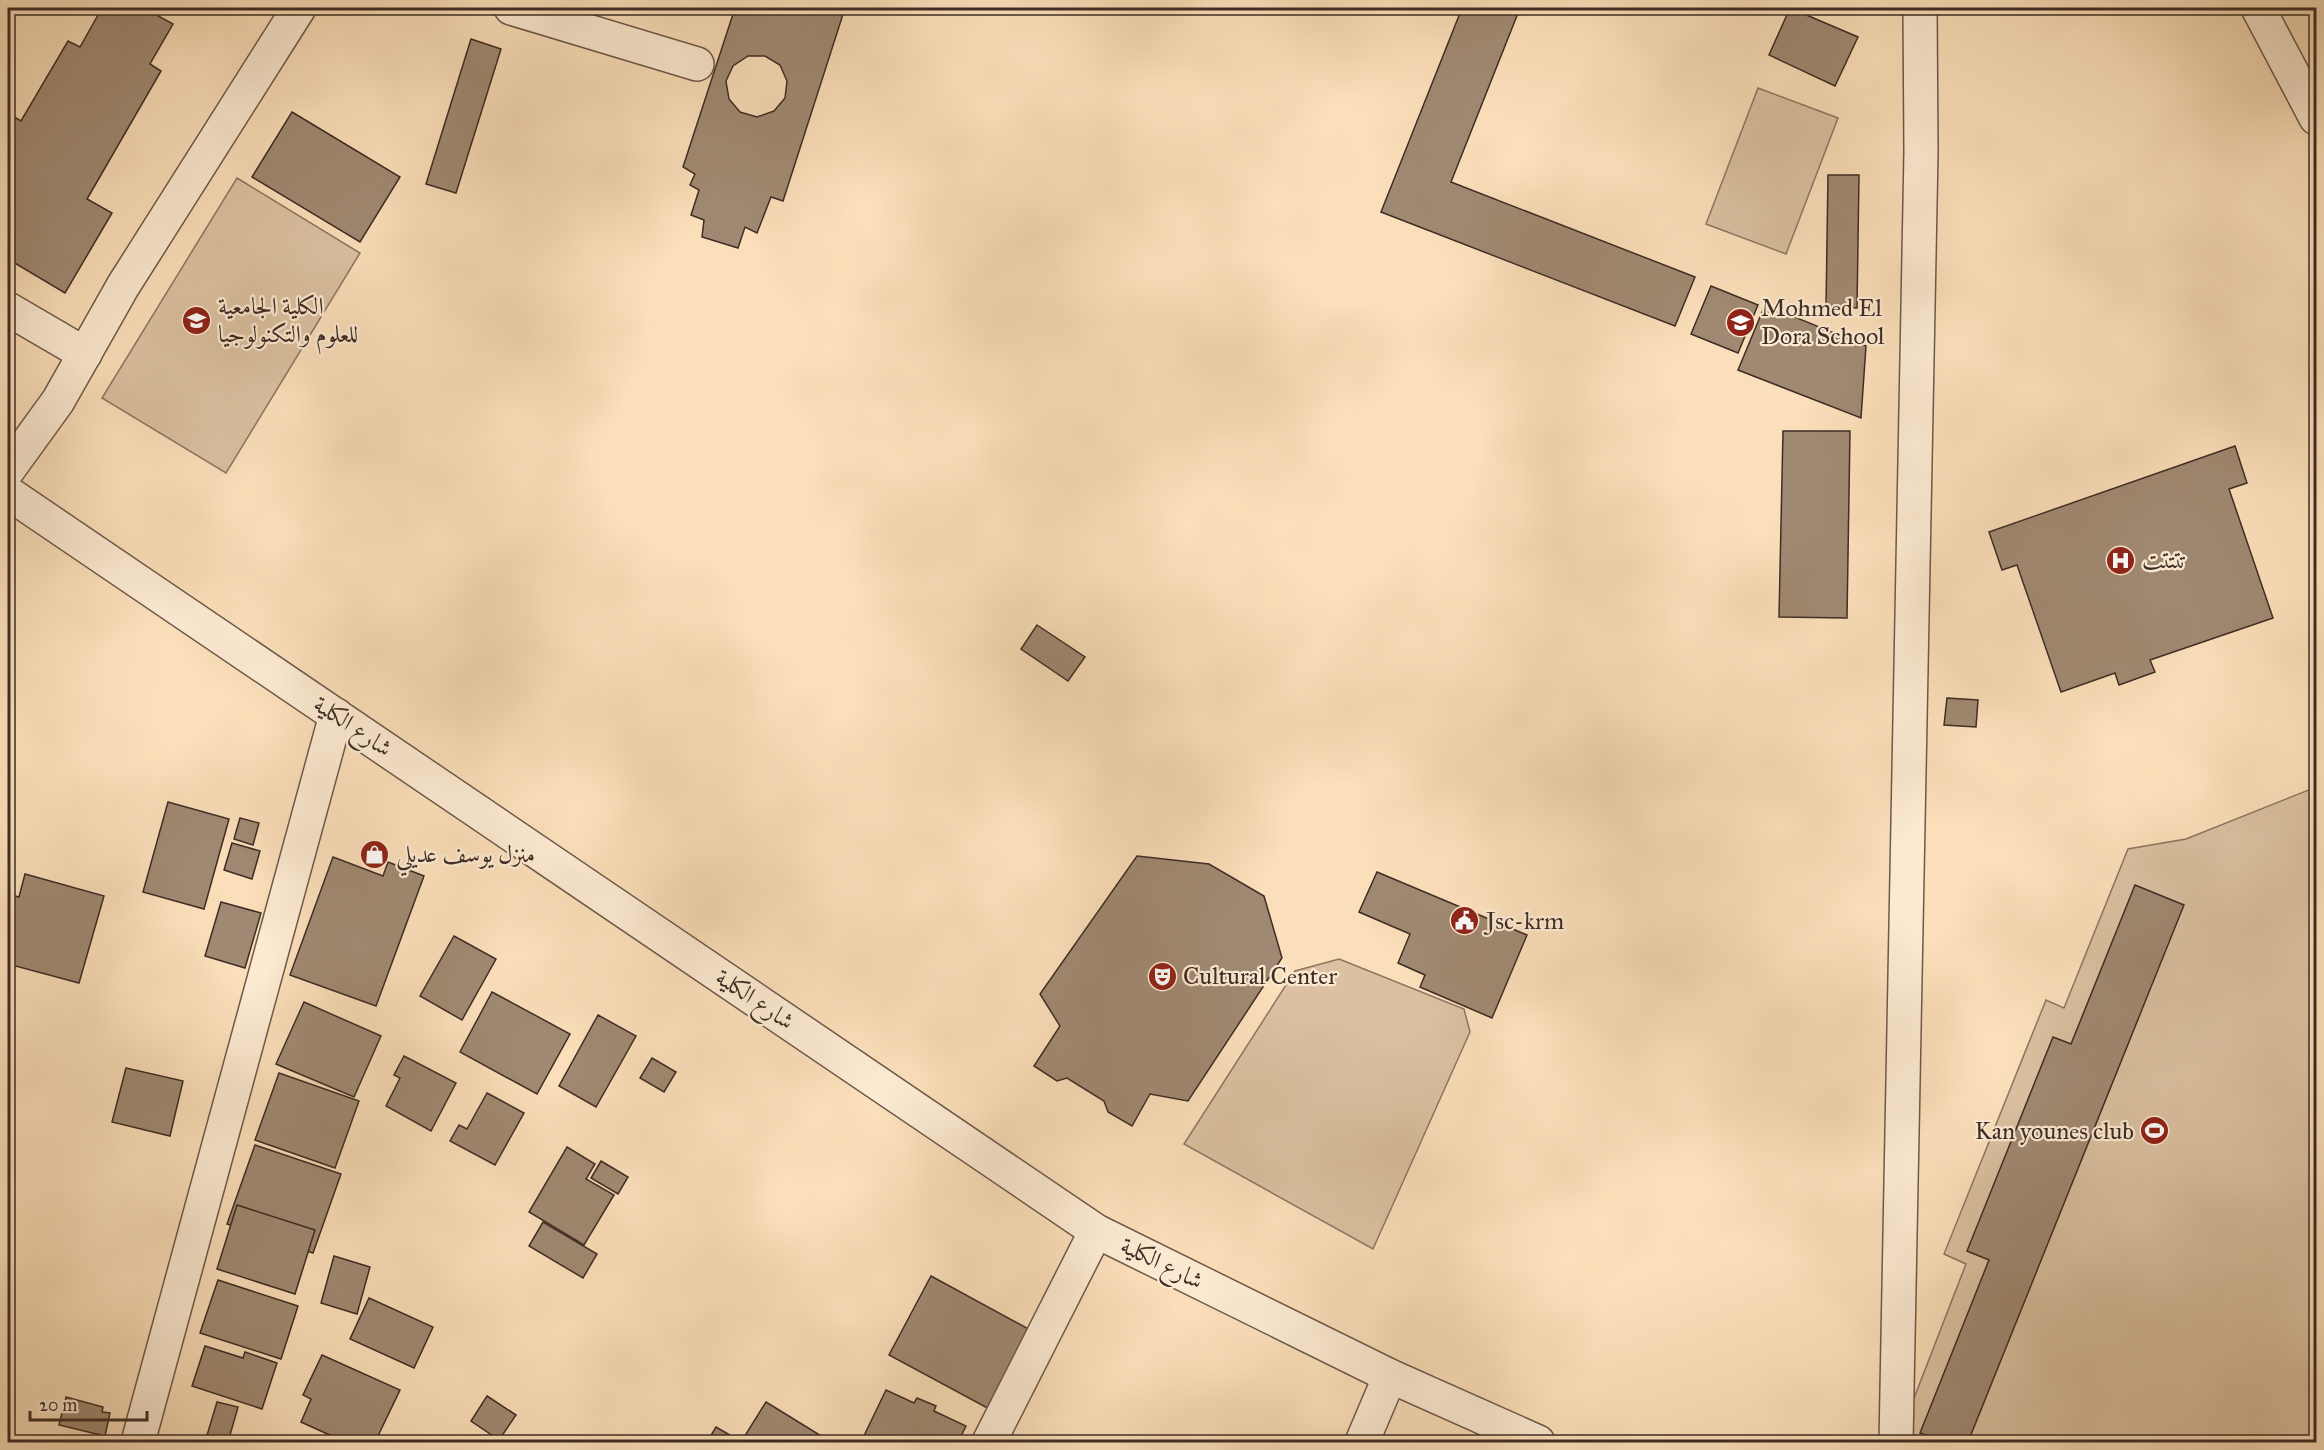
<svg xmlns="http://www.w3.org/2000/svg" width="2324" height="1450" font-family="'IM FELL Great Primer',Amiri,serif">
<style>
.green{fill:#dbc1a1;stroke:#8c7663;stroke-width:1.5}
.building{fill:#a08972;stroke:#3e2c25;stroke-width:1.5;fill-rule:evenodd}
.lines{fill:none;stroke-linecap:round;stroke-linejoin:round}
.minor-casing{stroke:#6d594a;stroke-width:36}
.minor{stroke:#fcead2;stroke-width:33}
.labels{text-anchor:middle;stroke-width:4.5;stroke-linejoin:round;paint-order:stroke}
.poi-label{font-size:24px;fill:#3e2c25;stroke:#fcead2;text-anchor:start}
.street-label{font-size:24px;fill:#3e2c25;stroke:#fcead2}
</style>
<rect width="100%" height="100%" fill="#fbdfba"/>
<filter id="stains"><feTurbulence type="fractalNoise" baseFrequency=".00333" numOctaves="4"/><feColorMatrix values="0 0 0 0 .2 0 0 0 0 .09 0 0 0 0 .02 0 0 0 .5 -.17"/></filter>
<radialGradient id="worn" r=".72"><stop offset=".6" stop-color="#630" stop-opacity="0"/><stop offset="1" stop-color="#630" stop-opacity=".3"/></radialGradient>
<!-- green -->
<g class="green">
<polygon points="1758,88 1838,118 1786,254 1706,224"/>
<polygon points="237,178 360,253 226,473 102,398"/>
<polygon points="2316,787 2316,1442 1897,1442 1966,1264 1944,1254 2046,1000 2064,1008 2128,849 2186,839"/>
<polygon points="1339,959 1464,1009 1470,1032 1373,1249 1184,1144 1295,971"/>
</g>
<!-- building -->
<g class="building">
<polygon points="102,8 144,8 173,24 150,64 161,71 87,199 112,213 65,293 8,259 8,113 21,121 68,41 80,47"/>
<path d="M735 8H845L783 201 771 197 757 233 745 227 738 248 702 237 704 220 691 215 699 190 690 185 695 174 683 167ZM748 56H765L780 65 787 81 785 98 774 111 757 117 740 112 729 99 726 81 733 66Z"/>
<polygon points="1462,8 1520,8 1451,182 1695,277 1675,326 1381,212"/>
<polygon points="1790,8 1858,37 1835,86 1769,55"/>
<polygon points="471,39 501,49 456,193 426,184"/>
<polygon points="292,112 400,177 360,242 252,177"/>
<polygon points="1828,175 1859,175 1857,308 1826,307"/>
<polygon points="1711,286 1758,305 1738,353 1691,334"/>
<polygon points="1765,305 1866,346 1861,418 1738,370"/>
<polygon points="1783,431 1850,431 1847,618 1779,617"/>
<polygon points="2235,446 2247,483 2229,489 2273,618 2150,660 2155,672 2119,685 2115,673 2061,692 2017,565 2002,570 1989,532"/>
<polygon points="1037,625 1085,657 1068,681 1021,649"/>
<polygon points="1947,698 1978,700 1976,727 1944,725"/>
<polygon points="168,802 229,819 204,909 143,892"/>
<polygon points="240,818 259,823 253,845 234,839"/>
<polygon points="232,843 260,851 252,879 224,870"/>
<polygon points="1137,856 1209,864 1264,896 1282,958 1188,1101 1150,1094 1132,1126 1108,1112 1104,1101 1067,1078 1057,1081 1034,1066 1060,1026 1040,994"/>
<polygon points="333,857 383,876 388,862 424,876 376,1006 290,975"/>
<polygon points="1377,872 1527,935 1492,1018 1420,987 1425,975 1398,963 1410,934 1359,912"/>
<polygon points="25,874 104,896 79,983 8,964 8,894 19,897"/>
<polygon points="2135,885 2184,905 1968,1442 1945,1442 1920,1433 1989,1260 1967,1251 2053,1037 2071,1044"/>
<polygon points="221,902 261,913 245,968 205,956"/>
<polygon points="454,936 496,959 462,1020 420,996"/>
<polygon points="492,992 570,1034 537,1094 460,1052"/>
<polygon points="304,1002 381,1036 354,1097 276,1064"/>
<polygon points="598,1015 636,1036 596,1107 559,1086"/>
<polygon points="404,1056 456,1083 431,1131 386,1106 400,1078 394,1075"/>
<polygon points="652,1058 676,1072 664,1092 640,1078"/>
<polygon points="126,1068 183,1081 170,1136 112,1122"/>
<polygon points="279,1073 359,1101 335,1168 255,1140"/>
<polygon points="487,1093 524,1113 495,1165 450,1141 459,1125 467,1129"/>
<polygon points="255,1145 341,1174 313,1253 227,1224"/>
<polygon points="567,1147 595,1164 586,1179 614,1195 584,1245 529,1212"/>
<polygon points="601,1161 628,1177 618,1194 591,1178"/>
<polygon points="237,1205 315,1230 295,1294 217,1269"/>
<polygon points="543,1222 597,1254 583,1278 529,1246"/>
<polygon points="334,1256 370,1267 357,1314 321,1303"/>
<polygon points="931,1276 1034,1332 991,1410 889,1355"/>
<polygon points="218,1280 298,1306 281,1359 200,1333"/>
<polygon points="369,1298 433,1327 414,1368 350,1339"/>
<polygon points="205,1346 243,1358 245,1352 277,1363 262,1409 192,1386"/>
<polygon points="322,1355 400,1390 375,1442 345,1442 301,1422 311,1399 303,1395"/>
<polygon points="886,1390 914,1403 917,1398 936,1406 934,1411 966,1426 958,1442 861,1442"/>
<polygon points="487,1396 516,1415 499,1440 471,1421"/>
<polygon points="66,1397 103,1407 102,1412 110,1413 105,1436 59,1425"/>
<polygon points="217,1402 238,1407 228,1442 205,1442"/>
<polygon points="766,1402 831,1442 741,1442"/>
<polygon points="716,1427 735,1438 732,1442 707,1442"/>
</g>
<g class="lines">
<defs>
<g id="minor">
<polyline points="511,8 697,64"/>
<polyline points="2258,8 2316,118"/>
<polyline points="8,309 85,354"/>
<polyline points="8,470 58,401 123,286 299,8"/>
<polyline points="8,493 1096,1231 1390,1376 1538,1442"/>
<polyline points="138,1442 336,715"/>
<polyline points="989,1442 1096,1231"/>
<polyline points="1362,1442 1390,1376"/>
<polyline points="1896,1442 1921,152 1920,8"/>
</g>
</defs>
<!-- minor casing -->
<use href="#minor" class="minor-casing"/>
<!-- minor -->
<use href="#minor" class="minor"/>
</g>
<!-- icons -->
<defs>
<symbol id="university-disc" viewBox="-11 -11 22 22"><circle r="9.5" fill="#8f2418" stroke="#fcead2"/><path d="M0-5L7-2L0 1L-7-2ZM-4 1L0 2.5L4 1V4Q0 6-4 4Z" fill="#fff"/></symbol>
<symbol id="school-disc" viewBox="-11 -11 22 22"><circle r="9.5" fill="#8f2418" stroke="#fcead2"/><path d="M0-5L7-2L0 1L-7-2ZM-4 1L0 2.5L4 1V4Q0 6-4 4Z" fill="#fff"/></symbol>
<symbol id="hospital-disc" viewBox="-11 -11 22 22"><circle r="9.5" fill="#8f2418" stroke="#fcead2"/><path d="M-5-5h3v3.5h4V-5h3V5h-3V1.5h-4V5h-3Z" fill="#fff"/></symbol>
<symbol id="shop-disc" viewBox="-11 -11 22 22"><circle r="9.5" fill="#8f2418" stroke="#fcead2"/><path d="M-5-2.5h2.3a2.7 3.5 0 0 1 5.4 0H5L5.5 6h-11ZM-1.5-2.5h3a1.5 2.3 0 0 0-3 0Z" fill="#fff"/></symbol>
<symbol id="civic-disc" viewBox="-11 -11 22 22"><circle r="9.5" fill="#8f2418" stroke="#fcead2"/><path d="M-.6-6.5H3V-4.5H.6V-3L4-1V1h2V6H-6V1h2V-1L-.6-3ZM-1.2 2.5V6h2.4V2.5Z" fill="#fff"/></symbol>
<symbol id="theatre-disc" viewBox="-11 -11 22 22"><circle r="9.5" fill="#8f2418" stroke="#fcead2"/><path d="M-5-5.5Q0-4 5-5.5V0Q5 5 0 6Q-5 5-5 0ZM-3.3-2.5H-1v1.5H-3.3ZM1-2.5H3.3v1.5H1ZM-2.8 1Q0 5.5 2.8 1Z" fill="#fff"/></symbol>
<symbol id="stadium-disc" viewBox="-11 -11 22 22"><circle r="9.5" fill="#8f2418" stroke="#fcead2"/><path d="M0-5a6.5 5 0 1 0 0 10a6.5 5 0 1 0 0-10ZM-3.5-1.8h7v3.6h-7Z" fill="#fff"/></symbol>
</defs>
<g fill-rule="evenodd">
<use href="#university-disc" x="180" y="304" width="33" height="33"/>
<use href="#school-disc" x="1724" y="306" width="33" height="33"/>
<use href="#hospital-disc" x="2104" y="544" width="33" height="33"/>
<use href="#shop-disc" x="358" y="838" width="33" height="33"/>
<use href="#civic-disc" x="1448" y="904" width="33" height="33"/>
<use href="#theatre-disc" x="1146" y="960" width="33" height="33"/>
<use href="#stadium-disc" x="2138" y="1114" width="33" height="33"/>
</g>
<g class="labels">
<!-- poi labels -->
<g class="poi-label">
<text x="218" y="314">الكلية الجامعية<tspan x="218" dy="28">للعلوم والتكنولوجيا</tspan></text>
<text x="1761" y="316">Mohmed El<tspan x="1761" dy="28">Dora School</tspan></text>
<text x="2142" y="568">تتتتت</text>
<text x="396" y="862">منزل يوسف عديلي</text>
<text x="1486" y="929">Jsc-krm</text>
<text x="1183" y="984">Cultural Center</text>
<text x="2134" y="1139" text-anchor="end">Kan younes club</text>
</g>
<!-- street labels -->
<g class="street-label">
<text transform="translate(353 726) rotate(34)" y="8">شارع الكلية</text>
<text transform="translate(755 999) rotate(34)" y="8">شارع الكلية</text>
<text transform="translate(1162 1263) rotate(26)" y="8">شارع الكلية</text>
</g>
</g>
<!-- margin -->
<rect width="2324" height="1450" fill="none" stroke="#fbdfba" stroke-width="30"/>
<rect x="9" y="9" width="2306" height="1432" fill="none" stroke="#3e2c25" stroke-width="3"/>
<rect x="15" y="15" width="2294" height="1420" fill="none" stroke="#3e2c25" stroke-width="1.5"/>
<!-- scale -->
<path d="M30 1411v9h117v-9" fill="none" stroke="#3e2c25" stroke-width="3"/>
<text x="39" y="1411" font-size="18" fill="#3e2c25" stroke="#fcead2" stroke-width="4.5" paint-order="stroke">20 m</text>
<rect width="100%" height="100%" filter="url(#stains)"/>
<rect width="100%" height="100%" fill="url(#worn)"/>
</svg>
